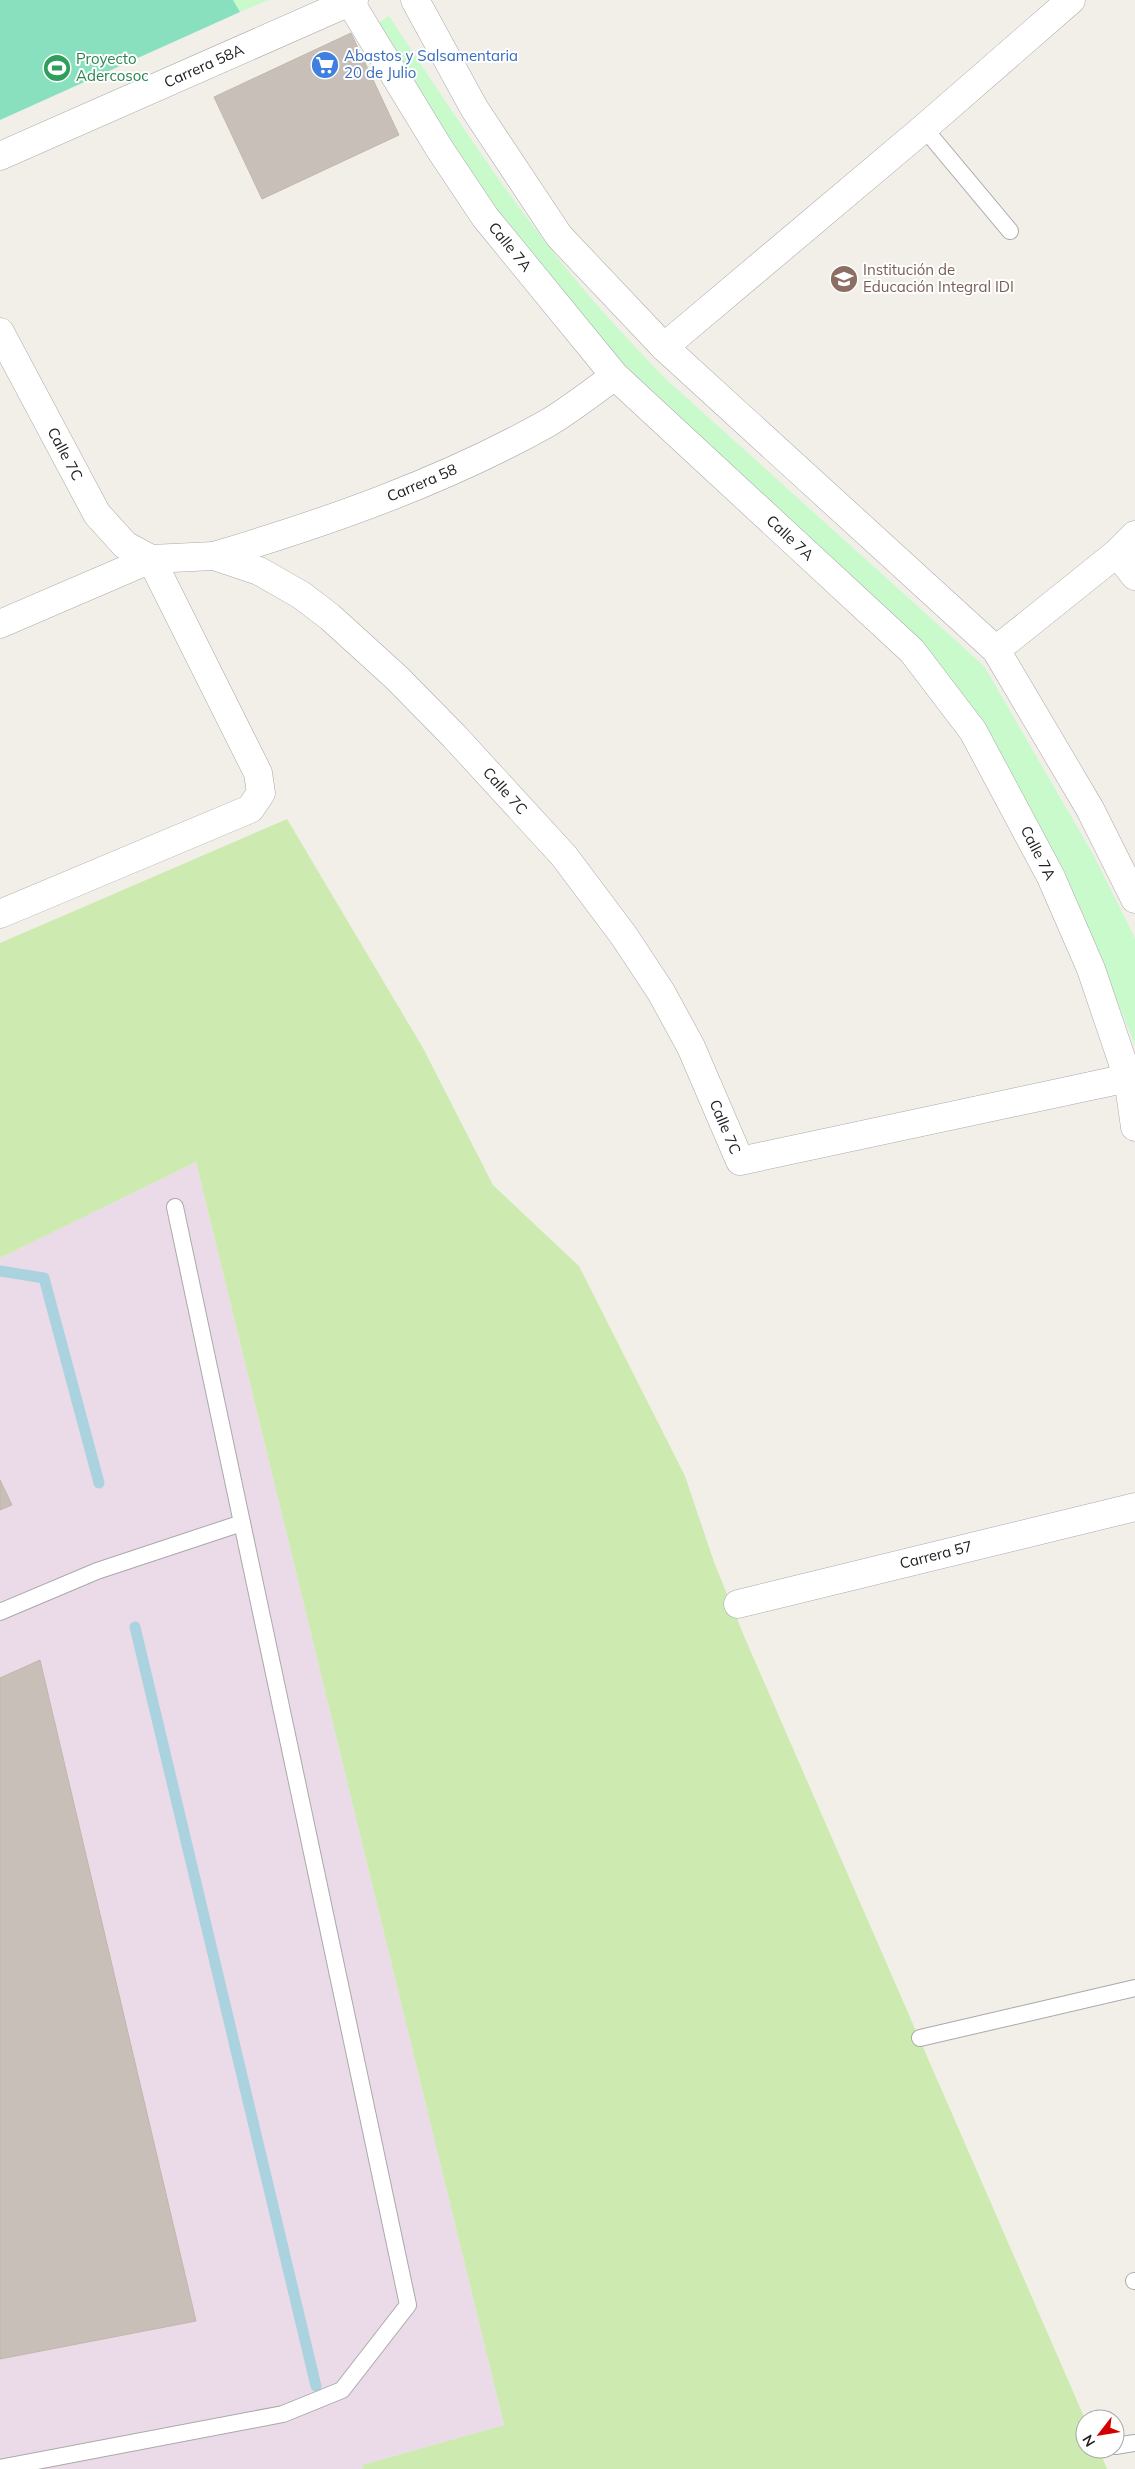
<svg xmlns="http://www.w3.org/2000/svg" width="1135" height="2469" font-family="Mulish,sans-serif">
<style>
.industrial{fill:#ebdbe8}
.grass{fill:#cdebb0}
.park{fill:#c8facc}
.pitch{fill:#88e0be}
.lines{fill:none;stroke-linecap:round;stroke-linejoin:round}
.stream{stroke:#aad3df;stroke-width:11}
.building{fill:#c7bfb8;stroke:#c4b6ab}
.service-casing{stroke:#a9a9a9;stroke-width:18}
.minor-casing{stroke:#a9a9a9;stroke-width:29}
.tertiary-casing{stroke:#a9a9a9;stroke-width:29}
.service{stroke:#fff;stroke-width:16}
.minor{stroke:#fff;stroke-width:28}
.tertiary{stroke:#fff;stroke-width:28}
.labels{text-anchor:middle;stroke-width:4;stroke-linejoin:round;paint-order:stroke}
.shop-label{font-size:15px;fill:#366cbe;stroke:#fff;text-anchor:start}
.leisure-label{font-size:15px;fill:#27864d;stroke:#fff;text-anchor:start}
.street-label{font-size:15px;fill:#222;stroke:#fff}
.education-label{font-size:15px;fill:#785e54;stroke:#fff;text-anchor:start}
</style>
<rect width="100%" height="100%" fill="#f2efe9"/>
<!-- industrial -->
<polygon class="industrial" points="196,1162 504,2425 362,2465 363,2469 0,2469 0,1258"/>
<!-- grass -->
<polygon class="grass" points="287,819 423,1048 493,1185 579,1266 685,1476 714,1562 744,1636 1085,2419 1085,2449 1099,2449 1107,2469 363,2469 362,2465 504,2425 196,1162 0,1258 0,943"/>
<!-- park -->
<g class="park">
<polygon points="233,0 268,0 240,12"/>
<path d="M389 16C442 96 494 177 554 253 589 298 628 340 668 381L984 666 1094 856 1135 938V1045L1064 870 957 686 912 633 615 356 538 265 449 143 375 25Z"/>
</g>
<!-- pitch -->
<polygon class="pitch" points="0,0 233,0 240,12 0,120"/>
<g class="lines">
<!-- stream -->
<g class="stream">
<polyline points="0,1271 44,1278 99,1483"/>
<polyline points="135,1627 316,2386"/>
</g>
</g>
<!-- building -->
<g class="building">
<polygon points="351,33 399,135 262,199 214,97"/>
<polygon points="0,1480 12,1505 0,1510"/>
<polygon points="40,1660 196,2321 0,2359 0,1678"/>
</g>
<g class="lines">
<defs>
<g id="service">
<polyline points="924,128 1010,231"/>
<polyline points="0,1612 97,1571 242,1523"/>
<polyline points="920,2038 1135,1988"/>
<polyline points="1134,2281 1135,2281"/>
<polyline points="1115,2446 1135,2443"/>
<polyline points="1099,2449 1100,2449"/>
<polyline points="0,2468 283,2414 342,2390 408,2305 175,1207"/>
</g>
<g id="minor">
<polyline points="664,347 924,128 1071,0"/>
<polyline points="1117,553 1135,576"/>
<path d="M214 556C328 522 442 482 546 424 570 410 592 392 615 376"/>
<polyline points="0,624 151,559 258,773 261,793 250,809 0,914"/>
<polyline points="996,650 1117,553 1135,535"/>
<polyline points="738,1604 1135,1507"/>
</g>
<g id="tertiary">
<polyline points="415,0 474,108 559,236 664,347 996,650 1090,809 1135,899"/>
<polyline points="350,2 439,148 485,217 615,376 912,651 973,731 1051,877 1091,969 1128,1078 1135,1127"/>
<polyline points="0,156 354,0"/>
<polyline points="0,332 97,514 125,545 151,559 214,556 259,571 301,595 330,617 397,678 454,736 564,856 624,936 661,992 691,1047 740,1161 1128,1078"/>
</g>
</defs>
<!-- service casing -->
<use href="#service" class="service-casing"/>
<!-- minor casing -->
<use href="#minor" class="minor-casing"/>
<!-- tertiary casing -->
<use href="#tertiary" class="tertiary-casing"/>
<!-- service -->
<use href="#service" class="service"/>
<!-- minor -->
<use href="#minor" class="minor"/>
<!-- tertiary -->
<use href="#tertiary" class="tertiary"/>
</g>
<!-- icons -->
<defs>
<symbol id="supermarket-disc" viewBox="-11 -11 22 22"><circle r="9.5" fill="#3f7fe0" stroke="#fff"/><path d="M-6-5.5h2.5l.6 2H6L4.5 2H-2.5L-4.4-4H-6ZM-1.5 3.2a1.3 1.3 0 1 0 .1 0ZM3 3.2a1.3 1.3 0 1 0 .1 0Z" fill="#fff"/></symbol>
<symbol id="stadium-disc" viewBox="-11 -11 22 22"><circle r="9.5" fill="#2e9e5b" stroke="#fff"/><path d="M0-5a6.5 5 0 1 0 0 10a6.5 5 0 1 0 0-10ZM-3.5-1.8h7v3.6h-7Z" fill="#fff"/></symbol>
<symbol id="school-disc" viewBox="-11 -11 22 22"><circle r="9.5" fill="#8d6e63" stroke="#fff"/><path d="M0-5L7-2L0 1L-7-2ZM-4 1L0 2.5L4 1V4Q0 6-4 4Z" fill="#fff"/></symbol>
</defs>
<g fill-rule="evenodd">
<use href="#supermarket-disc" x="309" y="49" width="32" height="32"/>
<use href="#stadium-disc" x="41" y="52" width="32" height="32"/>
<use href="#school-disc" x="828" y="263" width="32" height="32"/>
</g>
<g class="labels">
<!-- shop labels -->
<g class="shop-label">
<text x="344" y="61">Abastos y Salsamentaria<tspan x="344" dy="17">20 de Julio</tspan></text>
</g>
<!-- leisure labels -->
<g class="leisure-label">
<text x="76" y="64">Proyecto<tspan x="76" dy="17">Adercosoc</tspan></text>
</g>
<!-- street labels -->
<g class="street-label">
<text transform="translate(204 66) rotate(-24)" y="5">Carrera 58A</text>
<text transform="translate(510 247) rotate(51)" y="5">Calle 7A</text>
<text transform="translate(65 454) rotate(62)" y="5">Calle 7C</text>
<text transform="translate(422 483) rotate(-23)" y="5">Carrera 58</text>
<text transform="translate(790 538) rotate(43)" y="5">Calle 7A</text>
<text transform="translate(505 791) rotate(48)" y="5">Calle 7C</text>
<text transform="translate(1038 853) rotate(63)" y="5">Calle 7A</text>
<text transform="translate(725 1127) rotate(67)" y="5">Calle 7C</text>
<text transform="translate(936 1555) rotate(-14)" y="5">Carrera 57</text>
</g>
<!-- education labels -->
<g class="education-label">
<text x="863" y="275">Institución de<tspan x="863" dy="17">Educación Integral IDI</tspan></text>
</g>
</g>
<!-- north arrow -->
<g transform="translate(1100 2434) rotate(239)"><circle r="24" fill="#ffffff" stroke="#a7a7a7"/>
<path d="M0-4L9 19L0 12L-9 19Z" fill="#d40000"/>
<text y="-8" font-size="14" font-weight="bold" text-anchor="middle" fill="#222222">N</text>
</g>
</svg>
